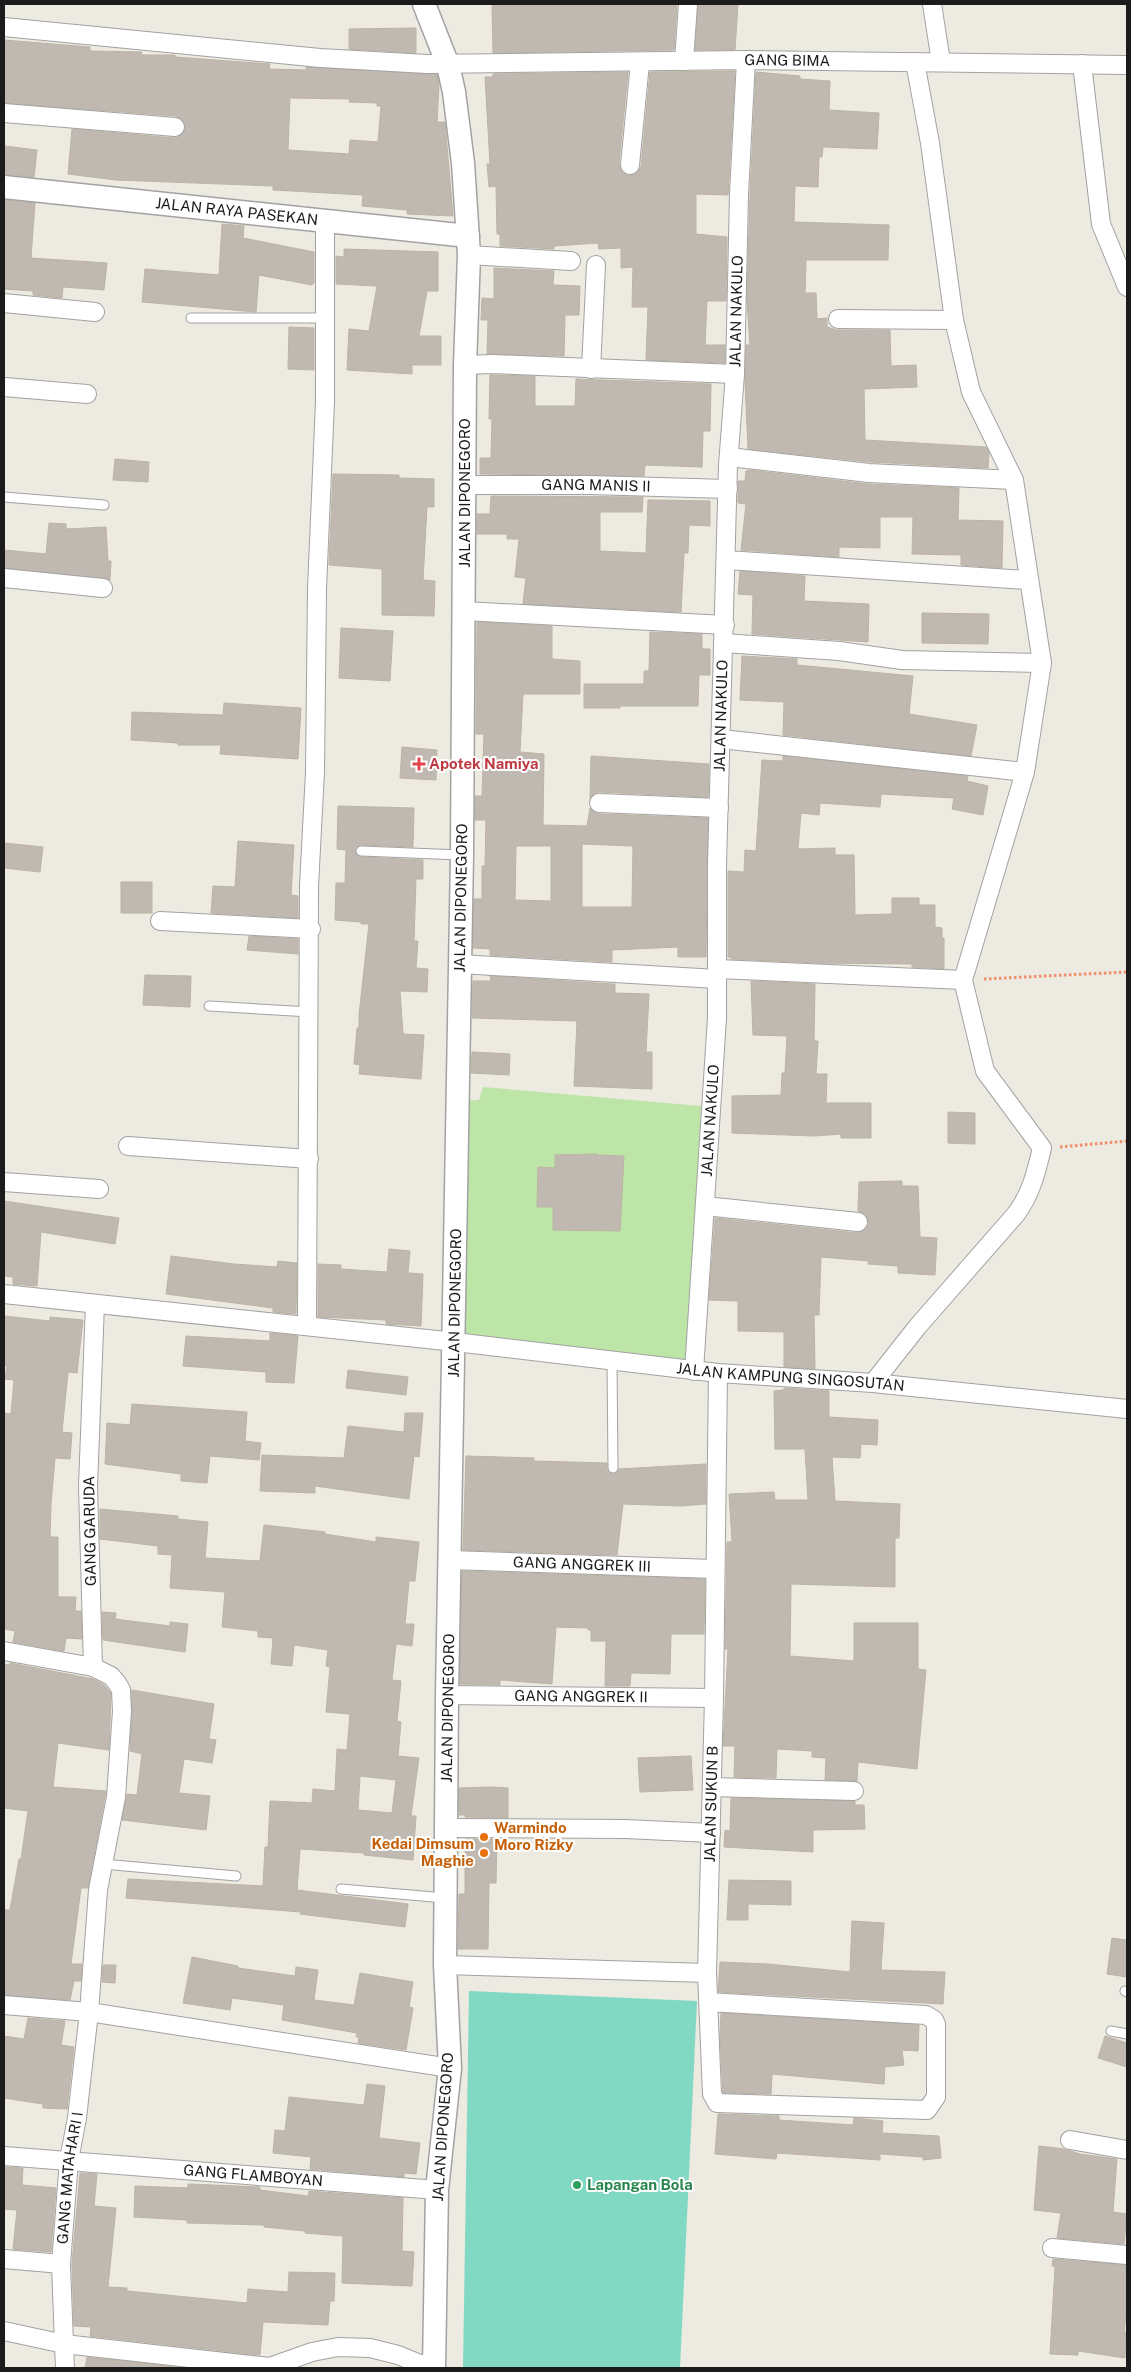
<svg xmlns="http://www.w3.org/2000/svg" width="1131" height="2372" font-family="'Public Sans',sans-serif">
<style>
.grass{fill:#bde5a8}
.pitch{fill:#81d9c4}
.building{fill:#c0b9b1;stroke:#bdb3a4;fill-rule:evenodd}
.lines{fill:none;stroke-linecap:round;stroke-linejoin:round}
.service-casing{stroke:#a2a2a2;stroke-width:11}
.minor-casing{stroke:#a2a2a2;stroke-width:20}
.tertiary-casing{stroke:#a2a2a2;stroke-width:25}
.path{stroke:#f38e6b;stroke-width:3;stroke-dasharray:2.5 2.5;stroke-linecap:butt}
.service{stroke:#fff;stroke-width:9}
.minor{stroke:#fff;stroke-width:18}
.tertiary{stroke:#fff;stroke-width:22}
.health-dot{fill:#e0444e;stroke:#fff;stroke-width:2}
.food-dot{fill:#e8710a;stroke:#fff;stroke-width:2}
.leisure-dot{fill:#2e9e5b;stroke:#fff;stroke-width:2}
.labels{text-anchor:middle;stroke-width:4;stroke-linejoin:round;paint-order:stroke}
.street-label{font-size:15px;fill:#1b1b1b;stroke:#fff}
.health-label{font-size:15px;font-weight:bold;fill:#be3a42;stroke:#fff;text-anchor:start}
.food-label{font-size:15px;font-weight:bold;fill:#c56008;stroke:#fff;text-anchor:start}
.leisure-label{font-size:15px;font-weight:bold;fill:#27864d;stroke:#fff;text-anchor:start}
</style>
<rect width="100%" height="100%" fill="#eceae1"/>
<!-- grass -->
<polygon class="grass" points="483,1087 701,1106 687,1361 462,1336 465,1101 479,1100"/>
<!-- pitch -->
<polygon class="pitch" points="469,1991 697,2001 680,2368 463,2368"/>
<!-- building -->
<g class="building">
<polygon points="492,4 677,4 674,50 493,53"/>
<polygon points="698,4 738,4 735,50 695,50"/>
<polygon points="416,28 416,53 349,49 349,29"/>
<path d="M4 40 90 47V51L142 52 141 55H175V57L270 64 269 69 306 70V67L437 74 439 84 437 122H445L453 216 407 214V210L362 206 363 195 273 190V186L116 180 68 174 72 129 175 138 183 133 185 123 176 116 4 103ZM290 98 350 99 349 102 377 103V106H381L378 142 350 140 349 154 288 150Z"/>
<polygon points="735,71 728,195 696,194 696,234 727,237 726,301 707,301 705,345 725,345 725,363 646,360 648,307 632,307 633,267 621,268 621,248 599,249 598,243 554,246 554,249 500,246 500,234 497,234 496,186 489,187 487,164 490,164 485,77 493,77 493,74 628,72 619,164 623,173 629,176 638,172 641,166 650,72"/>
<polygon points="756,72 800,76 800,79 830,81 829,110 879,113 877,149 823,147 822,157 819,157 818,187 795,186 794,222 889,225 888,260 806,260 805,293 816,293 817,319 827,318 827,327 837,330 890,330 891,366 916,365 917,387 864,389 865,440 986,447 989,452 988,468 870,462 748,449 745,382 746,345 750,345 747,301 750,194"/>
<polygon points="4,146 37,150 34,177 4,174"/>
<polygon points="4,200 35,203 31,258 107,263 104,290 63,287 62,298 33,295 33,291 4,289"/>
<polygon points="222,224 244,226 243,238 314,252 314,283 312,285 259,275 256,312 142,302 145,269 219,275"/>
<polygon points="344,249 438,252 438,291 427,291 419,336 441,336 441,365 412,365 412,374 347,370 349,329 369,331 377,286 336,284 336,256 344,257"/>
<polygon points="494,268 554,271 553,285 580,286 579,315 565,315 564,356 487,354 488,320 481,320 482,298 494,299"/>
<polygon points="289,327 314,328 314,370 288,369"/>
<polygon points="490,375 535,376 535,406 575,406 576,379 711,384 710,431 703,431 702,467 645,465 644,476 480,474 480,458 491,458 492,419 489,419"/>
<polygon points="115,459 149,462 148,482 113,480"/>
<polygon points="749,470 868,484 959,488 958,520 1003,521 1002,568 961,565 961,555 912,554 913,517 880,517 880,548 839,547 839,557 741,550 746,504 738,503 738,481 745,481 746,471"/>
<polygon points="333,474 399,475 399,478 434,479 434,507 427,507 423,580 435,581 434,616 382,615 382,569 329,565"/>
<polygon points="491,496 643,497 642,512 600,512 600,551 646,553 648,500 710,501 710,526 689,525 688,553 684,553 681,612 523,604 526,578 515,577 519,539 507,539 507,534 477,534 477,514 490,514"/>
<polygon points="49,523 66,524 66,529 106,527 108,561 111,561 110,580 4,568 4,550 46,554"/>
<polygon points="740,571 805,576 804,601 869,604 868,642 752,634 753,595 738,594"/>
<polygon points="922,613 989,614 988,644 922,643"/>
<path d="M477 622 552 626V659L580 661V694H523L520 752 544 754 543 825 587 826 590 808 599 814 708 818 706 957H678V947L612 950V962L490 955V949L473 948 474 899H482V866H485L486 820H475V796H482L484 734H476ZM582 844 633 846 632 907H582ZM516 846H551V901L515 900Z"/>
<polygon points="341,628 393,631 390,681 339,678"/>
<polygon points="650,632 702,634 702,649 710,649 710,675 699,675 698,706 620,706 620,708 584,708 584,684 644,684 644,671 649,671"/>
<polygon points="742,656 797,659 797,665 913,676 909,714 977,725 971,756 783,735 784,702 740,700"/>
<polygon points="224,703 301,708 298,759 220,754 221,745 178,745 178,743 131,740 132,712 223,715"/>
<polygon points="402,747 437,750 436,780 400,778"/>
<polygon points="591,756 709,764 708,797 599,792 590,798"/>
<polygon points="783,756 968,776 967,781 988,786 983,815 952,809 954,798 881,794 880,807 820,803 819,815 801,813 798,849 835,848 835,855 854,855 855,915 892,914 892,898 919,898 919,905 935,905 935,927 942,928 942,938 944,938 944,969 912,967 912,964 818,963 731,959 731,957 728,957 728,871 744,872 745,850 756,851 762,760 783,761"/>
<polygon points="338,806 414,808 413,847 361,845 356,847 355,851 361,857 423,860 423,879 416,879 414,941 418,941 416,968 428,969 427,992 400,991 403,1034 424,1035 421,1079 359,1074 360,1065 354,1064 357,1028 359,1028 359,1015 369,924 361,924 361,922 335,920 336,883 345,883 346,850 337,849"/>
<polygon points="238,841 294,845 291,895 298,896 298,918 211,913 213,886 235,887"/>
<polygon points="4,843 43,847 40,872 4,868"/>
<rect x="121" y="882" width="31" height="31"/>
<polygon points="249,936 298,939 298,954 247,950"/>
<polygon points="145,975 191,976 190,1007 143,1005"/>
<polygon points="490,976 612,984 615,984 615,993 649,994 646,1052 652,1052 652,1089 574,1086 577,1021 472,1018 473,981 491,981"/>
<polygon points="751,981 815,984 814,1041 818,1041 816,1074 827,1074 826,1103 871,1103 871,1138 841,1138 841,1134 814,1136 732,1133 732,1096 781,1095 782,1073 785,1073 787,1036 753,1035"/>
<polygon points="472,1052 510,1054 509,1075 471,1073"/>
<polygon points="948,1112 975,1113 975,1144 948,1143"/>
<polygon points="597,1154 597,1155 624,1156 620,1231 553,1230 553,1207 537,1207 538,1167 555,1168 555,1155"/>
<polygon points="902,1181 902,1186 918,1186 920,1237 937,1238 935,1275 898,1273 898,1266 868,1264 869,1261 821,1257 819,1315 814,1315 815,1369 784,1367 784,1332 738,1331 738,1301 709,1300 715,1218 858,1233 866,1229 869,1223 865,1214 858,1211 859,1182"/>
<polygon points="4,1201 119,1218 115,1244 41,1232 37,1286 13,1284 13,1277 4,1276"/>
<polygon points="389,1249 410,1251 408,1273 423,1274 421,1326 386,1324 386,1320 318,1317 318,1264 341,1265 341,1269 387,1272"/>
<polygon points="171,1256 234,1264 277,1267 278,1261 297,1263 296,1314 273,1312 273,1308 166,1294"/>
<polygon points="4,1316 50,1321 50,1317 83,1320 77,1373 68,1372 62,1432 72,1433 70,1459 55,1458 51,1504 50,1537 58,1537 58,1597 76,1597 75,1611 81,1611 82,1639 66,1638 64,1651 13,1642 15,1631 4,1629 4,1413 11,1414 14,1380 5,1379 7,1366 4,1365"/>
<polygon points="270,1333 298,1336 294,1383 266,1382 266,1372 183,1366 186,1336 270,1341"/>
<polygon points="348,1370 408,1377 406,1395 346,1388"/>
<polygon points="784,1388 829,1391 829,1417 878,1420 877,1445 861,1444 860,1458 832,1457 835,1501 900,1504 899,1538 895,1538 895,1587 791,1584 790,1656 854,1661 854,1623 918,1623 918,1669 926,1670 917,1769 858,1762 857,1781 825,1780 826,1758 812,1757 812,1751 777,1749 776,1778 734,1777 735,1746 723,1746 728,1649 725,1649 727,1542 732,1542 729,1494 774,1492 775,1500 808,1500 805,1449 775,1449 774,1391 784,1390"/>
<polygon points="132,1404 247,1412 245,1441 261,1443 259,1460 210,1456 207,1483 181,1481 181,1474 105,1464 107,1423 130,1425"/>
<polygon points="405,1413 423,1413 419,1457 414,1456 409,1499 315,1486 315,1493 260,1491 262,1455 344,1458 348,1426 404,1432"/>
<polygon points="466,1456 534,1458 534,1461 607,1463 607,1471 613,1474 617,1473 619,1469 706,1464 706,1504 681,1506 623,1504 617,1555 463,1550"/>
<path d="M100 1509 178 1516V1519L208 1522 205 1558 260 1561 264 1525 325 1532V1534L376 1542V1537L419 1542 415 1581H409L405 1624H414L412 1646 396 1644 392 1680 401 1681 397 1721 401 1722 398 1756 419 1758 411 1816H416L413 1860 364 1855V1853L300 1849 297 1890 408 1904 405 1927 300 1914 301 1912 126 1898 128 1879 263 1886 265 1847H268L270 1801 312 1803 313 1789 335 1791 337 1749 347 1750 350 1714 326 1712 330 1667 326 1666 328 1650 294 1645 292 1666 271 1664 273 1638 258 1637V1631L222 1627 225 1592 170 1588 172 1555 158 1554V1546L100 1539ZM360 1776 396 1780 392 1813 358 1810Z"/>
<polygon points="462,1571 705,1579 704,1634 671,1634 670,1674 631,1673 630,1686 605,1686 606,1641 591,1641 591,1630 588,1630 588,1628 556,1627 552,1684 500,1680 500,1685 460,1684"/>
<polygon points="102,1612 116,1613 115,1619 170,1626 170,1622 188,1624 185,1652 103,1640"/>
<polygon points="10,1663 93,1679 104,1685 111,1693 109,1750 58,1743 53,1787 106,1791 88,1888 81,1888 71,1964 82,1964 81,1981 74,1981 70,2000 4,1995 4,1910 10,1910 19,1859 21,1859 28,1811 4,1808 4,1664 9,1665"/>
<polygon points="132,1690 214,1704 209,1739 216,1740 212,1763 184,1759 179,1793 210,1796 206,1830 122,1820 127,1794 137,1795 142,1754 130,1751"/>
<polygon points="691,1756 693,1790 640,1792 638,1758"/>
<polygon points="491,1787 508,1788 508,1818 465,1817 465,1815 459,1815 459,1788"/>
<polygon points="731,1798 855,1801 855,1805 864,1805 865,1829 813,1830 813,1852 724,1847 725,1830 730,1831"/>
<polygon points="465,1839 497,1839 496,1883 489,1883 488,1949 458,1949 459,1894 465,1894"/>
<polygon points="729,1880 791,1881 791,1905 748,1904 748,1920 727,1920"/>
<polygon points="852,1921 884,1923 881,1970 945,1972 943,2004 718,1992 720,1962 768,1964 850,1972"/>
<polygon points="1112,1938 1127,1940 1127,1977 1107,1974"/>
<polygon points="192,1957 238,1966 238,1968 295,1976 296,1967 318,1970 314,2000 354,2005 360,1973 413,1982 409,2007 413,2008 406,2050 358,2043 359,2037 356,2037 357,2033 282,2020 284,2005 232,1998 230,2010 183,2003"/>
<polygon points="103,1965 116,1965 115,1983 102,1982"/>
<polygon points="721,2013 919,2025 918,2051 902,2050 904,2065 885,2067 884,2084 772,2074 771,2094 723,2093 720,2036"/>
<polygon points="28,2018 65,2021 61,2045 74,2047 67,2109 43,2108 43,2104 4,2098 4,2036 24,2039"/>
<polygon points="1105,2036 1127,2043 1127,2067 1098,2058"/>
<polygon points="367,2084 385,2086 379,2138 420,2143 416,2174 404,2173 404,2177 310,2169 311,2157 273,2153 275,2130 285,2131 289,2097 364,2105"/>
<polygon points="718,2114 779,2116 779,2120 853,2125 854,2118 883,2121 882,2133 939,2136 941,2158 923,2160 923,2157 880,2154 880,2160 777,2153 776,2159 715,2154"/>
<polygon points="1039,2146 1064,2149 1080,2154 1117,2159 1113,2212 1127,2214 1124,2244 1057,2238 1061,2213 1034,2210"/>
<polygon points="4,2167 23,2168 22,2185 56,2188 51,2252 13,2249 17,2210 4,2209"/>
<polygon points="80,2173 97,2174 94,2206 116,2208 108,2287 127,2288 127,2291 247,2303 248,2289 288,2292 289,2272 335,2273 334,2301 330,2301 328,2325 263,2322 260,2355 90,2336 91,2327 74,2326 72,2264"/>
<polygon points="188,2184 260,2187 260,2190 308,2196 309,2191 403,2198 402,2251 414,2252 412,2286 342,2283 343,2236 305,2233 305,2231 264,2227 264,2225 187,2223 187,2220 134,2217 135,2186 188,2188"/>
<polygon points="1053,2259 1127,2265 1127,2309 1124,2332 1127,2332 1125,2358 1078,2351 1078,2355 1050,2354 1055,2267 1052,2266"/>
<polygon points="87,2357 185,2368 85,2368"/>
</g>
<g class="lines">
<defs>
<g id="service">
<polyline points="191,318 325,318"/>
<polyline points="4,497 104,505"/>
<polyline points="361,851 461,855"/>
<polyline points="209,1006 310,1012"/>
<polyline points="612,1361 613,1468"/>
<polyline points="103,1864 236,1876"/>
<polyline points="341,1889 445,1898"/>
<polyline points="1125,1991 1127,1992"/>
<polyline points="1111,2031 1127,2034"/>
</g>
<g id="minor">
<polyline points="932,4 941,62"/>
<path id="s1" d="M4 27 320 58 427 64 746 60 1127 65"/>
<polyline points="684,61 688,4"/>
<polyline points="1082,64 1101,224 1127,287"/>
<polyline points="4,113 175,127"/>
<polyline points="630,165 640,63"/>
<polyline points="469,255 571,261"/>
<polyline points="4,303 95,312"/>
<polyline points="838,319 954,320"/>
<polyline points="465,365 493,364 735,374"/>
<polyline points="591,369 596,265"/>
<polyline points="4,387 87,394"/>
<polyline points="729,457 869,473 1014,480"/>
<path id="s2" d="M465 485H590L728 489"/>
<polyline points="727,560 1027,580"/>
<polyline points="4,578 103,588"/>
<polyline points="464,611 725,625"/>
<polyline points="724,643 839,651 902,660 1042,663"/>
<polyline points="721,739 1025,772"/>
<polyline points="599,803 719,808"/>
<polyline points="160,921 311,929"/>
<polyline points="459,964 717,979"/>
<polyline points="717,969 963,980"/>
<polyline points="128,1146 309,1159"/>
<polyline points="4,1182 99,1189"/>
<polyline points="705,1206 858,1222"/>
<path id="s3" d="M4 1294 455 1342 718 1373 873 1383 1127 1409"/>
<polyline points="307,1326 309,886 315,772 317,589 325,402 325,220"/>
<path id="s4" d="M694 1371 717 1018V864L728 465 735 374 739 194 746 60"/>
<path d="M873 1383 918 1326 1016 1214C1031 1194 1036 1173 1042 1148L985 1071 963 980 1025 772 1042 663 1014 480 971 392 954 320 930 143 915 62"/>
<path id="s5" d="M450 1560 714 1569"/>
<polyline points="4,1651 93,1667 88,1486 95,1304"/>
<path id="s6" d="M447 1695 714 1698"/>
<polyline points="712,1787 854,1791"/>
<polyline points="446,1828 625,1829 711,1833"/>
<path id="s7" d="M445 1965 707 1973 714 1698 718 1373"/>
<polyline points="707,1973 712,2094 717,2103 927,2110 936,2097 936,2024 934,2020 926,2015 708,2002"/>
<polyline points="4,2005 89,2012 450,2068"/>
<polyline points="1070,2140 1127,2150"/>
<path id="s8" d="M4 2156 437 2190"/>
<polyline points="1052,2248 1127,2255"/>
<polyline points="4,2259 61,2264"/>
<path id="s9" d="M4 2331 64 2344 61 2264 69 2160 77 2118 89 2012 98 1890 116 1797 122 1711 121 1690 117 1683 111 1676 93 1667"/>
<polyline points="65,2368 64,2344 270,2367 312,2352 338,2347 370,2348 398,2355 420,2364 434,2364"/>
</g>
<g id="tertiary">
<polyline points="424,4 448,65 454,92 463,163 469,255 465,365 462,855 447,1695 445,1965 450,2068 437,2190 434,2368"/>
<path id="s10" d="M4 187 468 236"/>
</g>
</defs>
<!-- service casing -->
<use href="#service" class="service-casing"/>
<!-- minor casing -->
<use href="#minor" class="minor-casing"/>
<!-- tertiary casing -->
<use href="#tertiary" class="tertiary-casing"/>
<!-- path -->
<g class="path">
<polyline points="984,979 1127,972"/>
<polyline points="1060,1147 1127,1141"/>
</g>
<!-- service -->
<use href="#service" class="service"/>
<!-- minor -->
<use href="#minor" class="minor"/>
<!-- tertiary -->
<use href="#tertiary" class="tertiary"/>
</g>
<!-- markers -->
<path class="health-dot" d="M416.5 756.5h5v5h5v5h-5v5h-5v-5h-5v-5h5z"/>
<g class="food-dot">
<circle cx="484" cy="1837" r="5"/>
<circle cx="484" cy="1853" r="5"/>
</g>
<circle class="leisure-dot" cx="577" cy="2185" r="5"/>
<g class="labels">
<!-- street labels -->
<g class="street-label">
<text dy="5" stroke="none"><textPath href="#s1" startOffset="785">GANG BIMA</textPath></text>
<text dy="5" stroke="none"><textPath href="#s10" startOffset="234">JALAN RAYA PASEKAN</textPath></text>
<text dy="5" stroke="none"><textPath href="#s4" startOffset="1061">JALAN NAKULO</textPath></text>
<text dy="5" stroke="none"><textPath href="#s2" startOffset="131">GANG MANIS II</textPath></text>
<text transform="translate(465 493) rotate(-90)" y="5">JALAN DIPONEGORO</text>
<text dy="5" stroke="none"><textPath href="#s4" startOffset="656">JALAN NAKULO</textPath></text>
<text transform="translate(461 898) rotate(-89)" y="5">JALAN DIPONEGORO</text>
<text dy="5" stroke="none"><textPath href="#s4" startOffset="251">JALAN NAKULO</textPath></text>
<text transform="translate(455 1303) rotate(-89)" y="5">JALAN DIPONEGORO</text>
<text dy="5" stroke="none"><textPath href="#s3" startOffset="791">JALAN KAMPUNG SINGOSUTAN</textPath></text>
<text transform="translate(90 1531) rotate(-91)" y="5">GANG GARUDA</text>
<text dy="5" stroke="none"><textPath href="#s5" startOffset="132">GANG ANGGREK III</textPath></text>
<text dy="5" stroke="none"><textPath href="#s6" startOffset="134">GANG ANGGREK II</textPath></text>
<text transform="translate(448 1708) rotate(-89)" y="5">JALAN DIPONEGORO</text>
<text dy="5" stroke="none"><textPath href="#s7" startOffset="431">JALAN SUKUN B</textPath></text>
<text transform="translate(443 2127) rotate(-86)" y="5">JALAN DIPONEGORO</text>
<text dy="5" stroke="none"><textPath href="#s8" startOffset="250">GANG FLAMBOYAN</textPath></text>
<text dy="5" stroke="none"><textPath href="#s9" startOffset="228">GANG MATAHARI I</textPath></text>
</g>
<!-- health labels -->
<g class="health-label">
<text x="429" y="769">Apotek Namiya</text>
</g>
<!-- food labels -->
<g class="food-label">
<text x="494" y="1833">Warmindo<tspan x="494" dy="17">Moro Rizky</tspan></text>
<text x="474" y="1849" text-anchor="end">Kedai Dimsum<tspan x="474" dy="17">Maghie</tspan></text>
</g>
<!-- leisure labels -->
<g class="leisure-label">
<text x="587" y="2190">Lapangan Bola</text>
</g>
</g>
<!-- border -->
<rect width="1131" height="2372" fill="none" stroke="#1b1b1b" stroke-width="10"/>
</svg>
